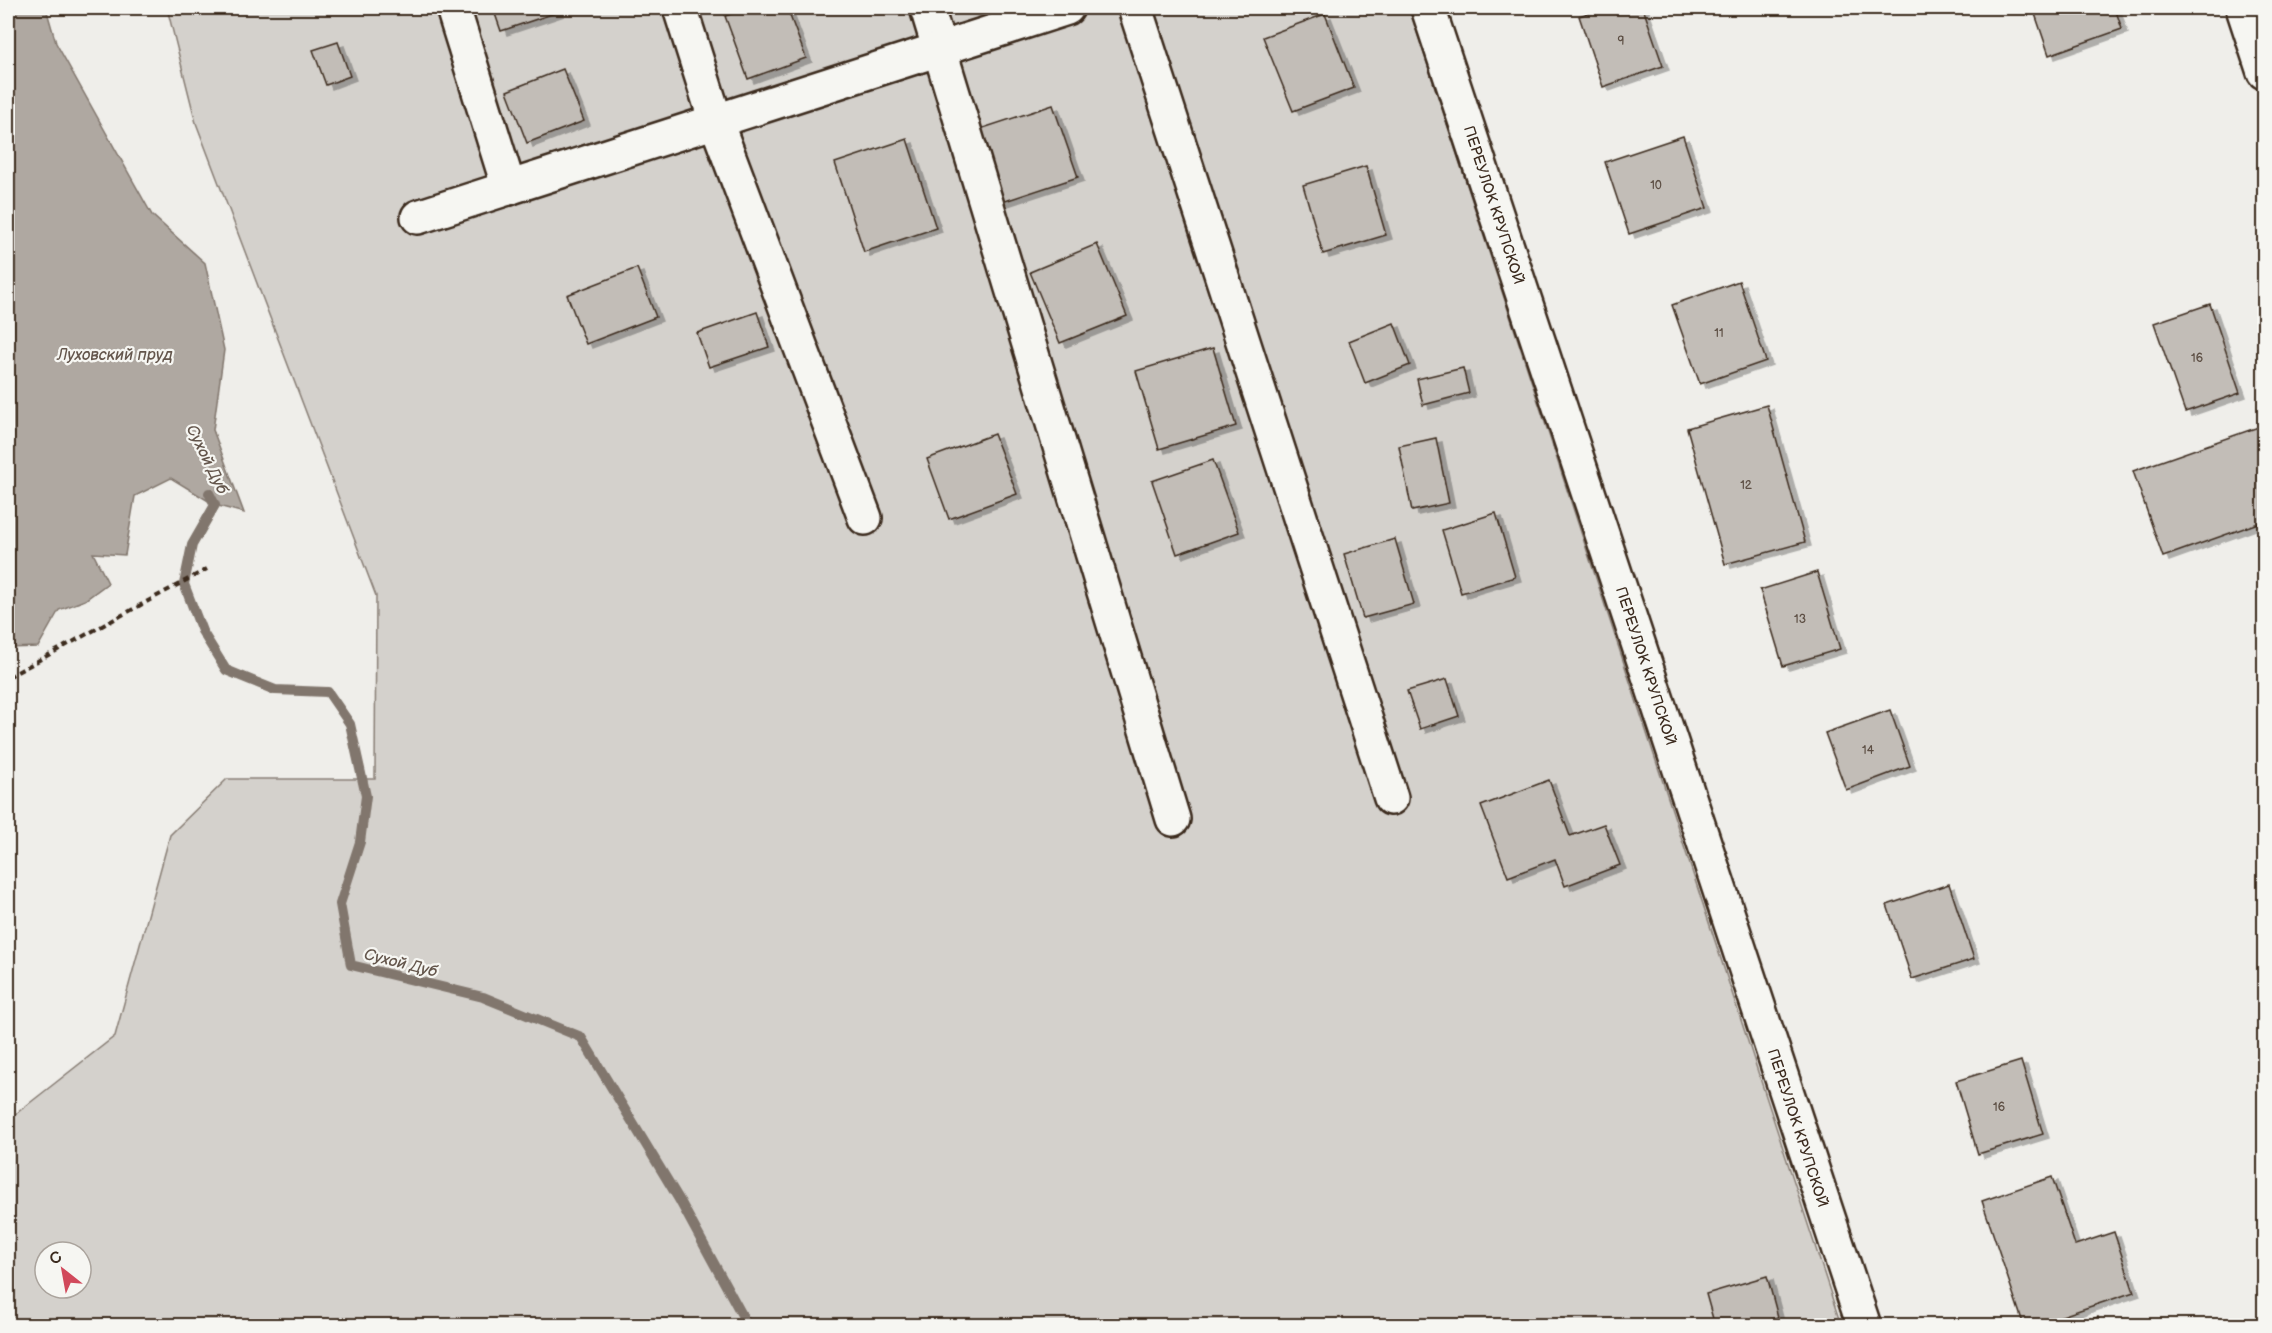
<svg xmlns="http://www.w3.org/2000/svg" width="2272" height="1333" font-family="'Balsamiq Sans',sans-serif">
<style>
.green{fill:#d4d1cc;stroke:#887e75;stroke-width:1.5;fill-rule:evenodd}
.water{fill:#afa8a1;stroke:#81766d;stroke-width:1.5}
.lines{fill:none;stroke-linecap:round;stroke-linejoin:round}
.stream{stroke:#81766d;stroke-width:10}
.building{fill:#c2bdb7;stroke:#3b2a1e;stroke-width:1.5;filter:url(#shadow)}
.minor-casing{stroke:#3b2a1e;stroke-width:38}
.path{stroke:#3b2a1e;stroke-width:4;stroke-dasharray:6 4.5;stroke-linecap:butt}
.minor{stroke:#f6f6f2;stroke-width:33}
.labels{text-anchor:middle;stroke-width:4.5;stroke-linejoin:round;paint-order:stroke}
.number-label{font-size:12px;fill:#5d4f44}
.street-label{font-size:15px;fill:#3b2a1e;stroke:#f6f6f2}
.water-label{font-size:16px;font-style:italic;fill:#64564c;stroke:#f6f6f2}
</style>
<defs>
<filter id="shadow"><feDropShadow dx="6" dy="4" stdDeviation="0" flood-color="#0004"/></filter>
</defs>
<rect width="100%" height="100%" fill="#efeeea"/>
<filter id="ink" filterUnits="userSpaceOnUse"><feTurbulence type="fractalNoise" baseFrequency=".0167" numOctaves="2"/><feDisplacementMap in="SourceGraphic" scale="12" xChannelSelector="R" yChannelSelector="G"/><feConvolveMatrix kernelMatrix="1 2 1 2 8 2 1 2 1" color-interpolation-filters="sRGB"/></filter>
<g filter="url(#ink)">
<!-- green -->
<path class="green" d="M167 8H1409L1841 1325 8 1326V1120L115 1036 170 835 227 779H375L376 596 196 123ZM45 1252H81V1288H45Z"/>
<!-- water -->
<polygon class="water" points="8,8 46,8 56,43 152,215 205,263 224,350 213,430 244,513 215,505 171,478 135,496 125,555 93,553 108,583 85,600 59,610 38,647 8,648"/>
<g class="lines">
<!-- stream -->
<polyline class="stream" points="209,493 215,505 192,545 184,584 202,631 226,670 275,690 328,692 350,724 366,796 360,842 340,904 351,965 483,997 581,1037 680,1201 748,1326"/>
</g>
<!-- building -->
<g class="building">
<polygon points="493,8 556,8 558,12 501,31"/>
<polygon points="748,8 787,8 806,58 748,79 725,16"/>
<polygon points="1604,8 1643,8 1663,66 1603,87 1579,16"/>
<polygon points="2033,8 2115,8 2122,29 2049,55"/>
<polygon points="1325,14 1354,88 1293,111 1263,37"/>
<polygon points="338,42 350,76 326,85 313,50"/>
<polygon points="563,69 584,121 527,143 507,91"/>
<polygon points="1053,105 1078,177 1002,202 977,130"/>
<polygon points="1683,136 1707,208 1629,234 1605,162"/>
<polygon points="907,139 936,228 864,252 835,163"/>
<polygon points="1366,166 1386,235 1323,254 1303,185"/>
<polygon points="1097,244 1127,316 1060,343 1030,272"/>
<polygon points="637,268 656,317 586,344 567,295"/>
<polygon points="1739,281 1766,361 1700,384 1672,305"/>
<polygon points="2210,304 2240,393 2185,412 2154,323"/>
<polygon points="757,312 769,347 709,367 697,333"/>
<polygon points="1394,323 1410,365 1365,383 1349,341"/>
<polygon points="1213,348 1236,426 1159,449 1136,371"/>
<polygon points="1463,368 1469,393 1423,405 1417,379"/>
<polygon points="1767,405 1805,542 1725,564 1687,428"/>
<polygon points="2264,425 2264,521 2163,557 2133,471"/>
<polygon points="994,434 1017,494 949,519 927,459"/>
<polygon points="1436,438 1449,503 1412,511 1399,446"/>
<polygon points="1213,460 1239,532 1177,554 1152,481"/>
<polygon points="1496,513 1515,577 1461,593 1442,530"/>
<polygon points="1395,539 1414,604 1363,618 1344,554"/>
<polygon points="1817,572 1840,649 1783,666 1760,590"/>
<polygon points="1447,679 1459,716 1420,729 1407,691"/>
<polygon points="1890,710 1910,766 1846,790 1825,733"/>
<polygon points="1549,780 1570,836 1604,824 1620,865 1565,886 1555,859 1508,877 1481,806"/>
<polygon points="1949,884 1974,959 1912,979 1887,905"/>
<polygon points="2021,1061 2043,1134 1978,1154 1956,1081"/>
<polygon points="2052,1177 2075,1245 2114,1232 2134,1292 2032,1326 2024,1326 1982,1201"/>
<polygon points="1767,1276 1778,1317 1750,1326 1715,1326 1706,1294"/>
<polygon points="2098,1317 2101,1326 2073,1326"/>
</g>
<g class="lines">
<defs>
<g id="minor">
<polyline points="453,8 509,188"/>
<polyline points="680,8 716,122 865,518"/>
<polyline points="927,8 1173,819"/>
<polyline points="1135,8 1391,798"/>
<polyline points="1428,8 1864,1326"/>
<polyline points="2243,8 2264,72"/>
<polyline points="418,217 1067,8"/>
</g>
</defs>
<!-- minor casing -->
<use href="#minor" class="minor-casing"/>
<!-- path -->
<polyline class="path" points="8,677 207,569"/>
<!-- minor -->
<use href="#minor" class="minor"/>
</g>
</g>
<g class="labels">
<!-- number labels -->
<g class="number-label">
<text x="1621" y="45">9</text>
<text x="1656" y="189">10</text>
<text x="1719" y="337">11</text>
<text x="2197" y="362">16</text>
<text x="1746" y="489">12</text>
<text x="1800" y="623">13</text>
<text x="1868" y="754">14</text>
<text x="1999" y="1111">16</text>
</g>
<!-- street labels -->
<g class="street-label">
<text transform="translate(1494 205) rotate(72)" y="5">ПЕРЕУЛОК КРУПСКОЙ</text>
<text transform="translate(1646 666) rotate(72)" y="5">ПЕРЕУЛОК КРУПСКОЙ</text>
<text transform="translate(1798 1128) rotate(72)" y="5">ПЕРЕУЛОК КРУПСКОЙ</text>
</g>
<!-- water labels -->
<g class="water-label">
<text x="115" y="360">Луховский пруд</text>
<text transform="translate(208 459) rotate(64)" y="6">Сухой Дуб</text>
<text transform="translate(401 962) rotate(14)" y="6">Сухой Дуб</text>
</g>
</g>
<!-- margin -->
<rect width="2272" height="1333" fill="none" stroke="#f6f6f2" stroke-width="30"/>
<rect x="15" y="15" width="2242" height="1303" fill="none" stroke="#3b2a1e" stroke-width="2" filter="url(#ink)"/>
<!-- north arrow -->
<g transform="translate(63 1270) rotate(329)"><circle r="28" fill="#f6f6f2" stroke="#aba49d" stroke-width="1.5"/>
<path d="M0-4.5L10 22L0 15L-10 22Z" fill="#d1495b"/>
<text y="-9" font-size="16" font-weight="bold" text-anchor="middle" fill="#3b2a1e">С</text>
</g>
</svg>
